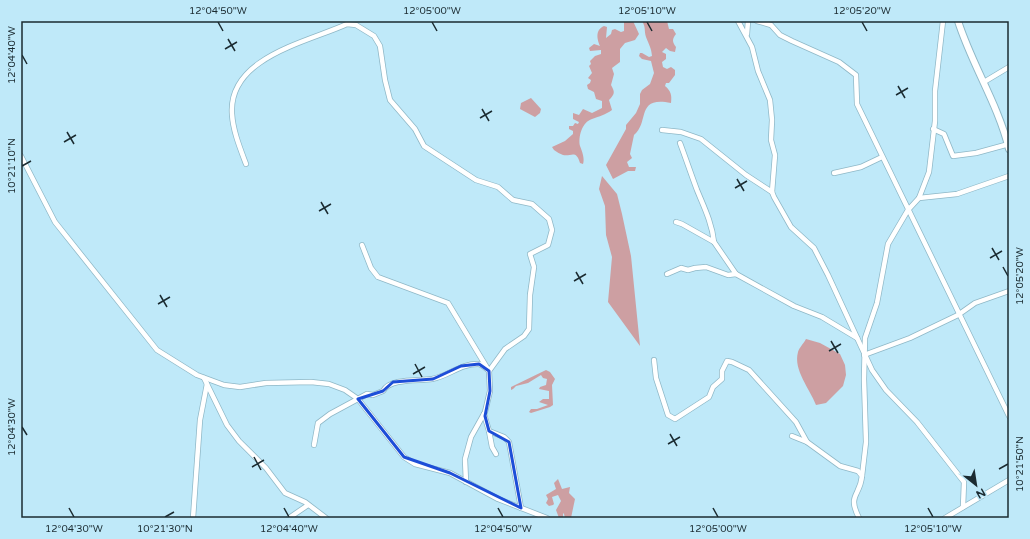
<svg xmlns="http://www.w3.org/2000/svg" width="1030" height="539" font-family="'Varela Round',sans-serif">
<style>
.forest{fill:#cd9fa2}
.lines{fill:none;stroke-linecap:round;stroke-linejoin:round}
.minor-casing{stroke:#8fb8c7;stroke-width:6}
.tertiary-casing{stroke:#8fb8c7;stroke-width:8}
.minor{stroke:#fff;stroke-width:4.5}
.tertiary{stroke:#fff;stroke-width:6}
.marked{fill:none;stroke:#1d4ed8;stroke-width:3;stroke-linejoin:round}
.ticks{fill:none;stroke:#1b2b31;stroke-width:1.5}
.neatline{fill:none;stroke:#1b2b31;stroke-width:1.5}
.ticks-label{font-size:10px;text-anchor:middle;fill:#1b2b31}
</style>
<rect width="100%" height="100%" fill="#bfe9f9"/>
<!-- forest -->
<g class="forest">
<path d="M624 21H633L639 34 635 40 625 43 620 49V62L612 68 614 74 611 85C615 92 615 94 609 100L612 110C605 115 600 116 592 119 582 122 578 137 580 146 582 151 585 159 583 164L580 163C576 149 571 157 563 155 560 154 557 152 554 150L552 147 565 141 573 134V131L569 129V126H573L575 123 578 124 579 122 573 119V113L579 115 583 109 592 113 602 108V101L596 99 594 92 588 89 587 85 590 83 591 80 588 78 592 73 589 66 591 64 590 61 595 56 601 54V50L590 51 589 48 594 44 600 46C597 39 595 30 604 26L607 27 606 38 611 34 612 30 615 29 621 32 624 31Z"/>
<path d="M642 21H667L669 29H673L676 34C672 39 672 42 676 47L675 52 670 51 666 48 662 52 666 54V59L662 62 663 67 667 69 671 67 675 70V75L669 83H666L665 86C671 91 672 95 671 103 635 96 650 122 634 135L630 154 632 158 627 162 629 167H636L635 171H628L613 179 606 165 626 129V125L636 113 640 104V94L642 90 650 84 654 73 651 61 642 59 639 56 640 53H642L649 57 652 56C651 47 649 45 646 37 644 31 646 27 642 21Z"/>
<polygon points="531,98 541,109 540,113 535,117 520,109 521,103"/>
<polygon points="602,176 617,194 622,214 631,256 640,346 608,302 612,257 606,235 605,206 599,189"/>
<path d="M806 339 820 343 840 354 845 365 846 375 843 386 826 403 816 405C810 389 793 370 798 352 799 348 804 343 806 339Z"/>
<polygon points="546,370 550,372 555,379 552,385 553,405 550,407 531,413 529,412 531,409 537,409 548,405 539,402 543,399 549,399 549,391 539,389 540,387 546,385 547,379 543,378 541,375 528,383 516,386 513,389 511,390 511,387"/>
<polygon points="558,479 562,489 570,487 569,493 575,499 571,518 565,518 564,514 563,513 563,517 559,518 556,510 561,501 558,495 552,497 554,504 553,505 549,506 546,503 548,499 546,495 556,489 554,483"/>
</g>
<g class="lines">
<defs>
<g id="minor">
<polyline points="738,21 752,47 758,71 770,100 772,120 771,140 775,155 772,192 774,197 791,227 814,248 828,275 872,370 886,390 917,422 964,482 963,507"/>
<polyline points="757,21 771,25 780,35 792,41 839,62 856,75 857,104 1009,416"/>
<polyline points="747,34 748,21"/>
<polyline points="984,82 1009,67"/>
<polyline points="933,129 944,134 953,156 976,153 1009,144"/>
<polyline points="662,130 681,132 701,139 746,175 772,192"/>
<path d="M680 143C686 159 691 174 697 190 704 207 712 223 714 242"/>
<polyline points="21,156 55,222 157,350 197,375 224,385 240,387 266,383 311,382 329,384 345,390 358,399 404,457 415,464 450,473 498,499 547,518"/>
<path d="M246 164C240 148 233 131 232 114 228 57 308 42 347 24L356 25 374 36 380 46 385 80 390 100 415 129 424 146 476 180 498 187 513 200 532 204 549 219 552 230 548 245 530 254 534 267 530 295 529 329 524 336 505 349 489 371C486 368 483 365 479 364 461 363 449 376 432 379 418 381 390 378 383 391L373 395 367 394 330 414 318 423 314 445"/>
<polyline points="834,173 861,167 882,157"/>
<polyline points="919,198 929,172 935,121 935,91 943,21"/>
<polyline points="676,222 682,224 714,242 736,274 794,306 822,317 857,338"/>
<polyline points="362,245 371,268 378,277 448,303 489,371 490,391 485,412 471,437 465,459 466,482"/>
<polyline points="667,274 681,268 688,270 695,268 706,267 728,275 736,274"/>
<polyline points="864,355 910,338 958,315 975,303 1009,291"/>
<polyline points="654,360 656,378 668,415 675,419 709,397 713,387 722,379 722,371 727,361 732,362 749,370 796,422 807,442"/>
<polyline points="204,378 227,425 239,441 266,468 285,493 305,502 326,518"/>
<polyline points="484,414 489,431 504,437 509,442 521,508"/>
<polyline points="489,431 492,447 496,454"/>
<path d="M792 436 807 442 840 466 858 471 862 476C860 497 847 494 859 518"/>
<polyline points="862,476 866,442 864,379 865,338 877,303 888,244 908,210 919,198 957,194 1009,176"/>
<polyline points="193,518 200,420 207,384"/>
<polyline points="289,518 308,505"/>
<polyline points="945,518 1009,480"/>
</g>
<path id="tertiary" d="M958 21C972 65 998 104 1009 149"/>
</defs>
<!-- minor casing -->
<use href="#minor" class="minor-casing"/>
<!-- tertiary casing -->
<use href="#tertiary" class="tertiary-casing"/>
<!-- minor -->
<use href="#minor" class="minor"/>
<!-- tertiary -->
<use href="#tertiary" class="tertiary"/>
</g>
<!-- marked area -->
<path class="marked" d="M479 364 489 371 490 391 485 416 489 431 509 442 521 508 450 473 404 457 358 399 383 391 393 382 433 379 461 366Z"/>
<!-- ticks -->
<path class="ticks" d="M218 22 223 31M432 22 437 31M647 22 652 31M862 22 867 31M228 39 235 51M225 49 237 42M22 55 27 64M898 86 905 98M896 95 908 88M482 109 489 121M480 118 492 111M67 132 74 144M64 142 76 135M22 166 31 161M737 179 744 191M735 188 747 181M321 202 328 214M319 211 331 204M992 248 999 260M990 258 1002 251M1003 267 1008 276M576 272 583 284M574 281 586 274M160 295 167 307M158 304 170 297M831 341 838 353M829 351 841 344M415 364 422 377M413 374 425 367M22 427 27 435M670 434 677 446M668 444 680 437M254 457 261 470M252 467 264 460M999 469 1008 464M69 508 74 517M284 508 289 517M498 508 503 517M713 508 718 517M928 508 933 517M165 517 174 512"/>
<!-- border -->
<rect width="1030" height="539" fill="none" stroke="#bfe9f9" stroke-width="44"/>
<!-- north arrow -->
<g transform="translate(976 485) rotate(150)" stroke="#bfe9f9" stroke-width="3" paint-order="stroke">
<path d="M0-3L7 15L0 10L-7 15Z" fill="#1b2b31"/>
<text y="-6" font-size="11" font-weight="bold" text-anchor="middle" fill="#1b2b31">N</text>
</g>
<rect x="22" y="22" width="986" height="495" class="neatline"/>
<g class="ticks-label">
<text x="218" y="14">12°04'50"W</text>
<text x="432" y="14">12°05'00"W</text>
<text x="647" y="14">12°05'10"W</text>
<text x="862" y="14">12°05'20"W</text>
<text transform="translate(11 55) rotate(-90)" y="4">12°04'40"W</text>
<text transform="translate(11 166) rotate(-90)" y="4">10°21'10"N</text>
<text transform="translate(1019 276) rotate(-90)" y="4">12°05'20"W</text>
<text transform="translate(11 427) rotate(-90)" y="4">12°04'30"W</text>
<text transform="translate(1019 464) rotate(-90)" y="4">10°21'50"N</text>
<text x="74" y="532">12°04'30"W</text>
<text x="165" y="532">10°21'30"N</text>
<text x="289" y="532">12°04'40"W</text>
<text x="503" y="532">12°04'50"W</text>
<text x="718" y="532">12°05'00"W</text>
<text x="933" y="532">12°05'10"W</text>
</g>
</svg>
